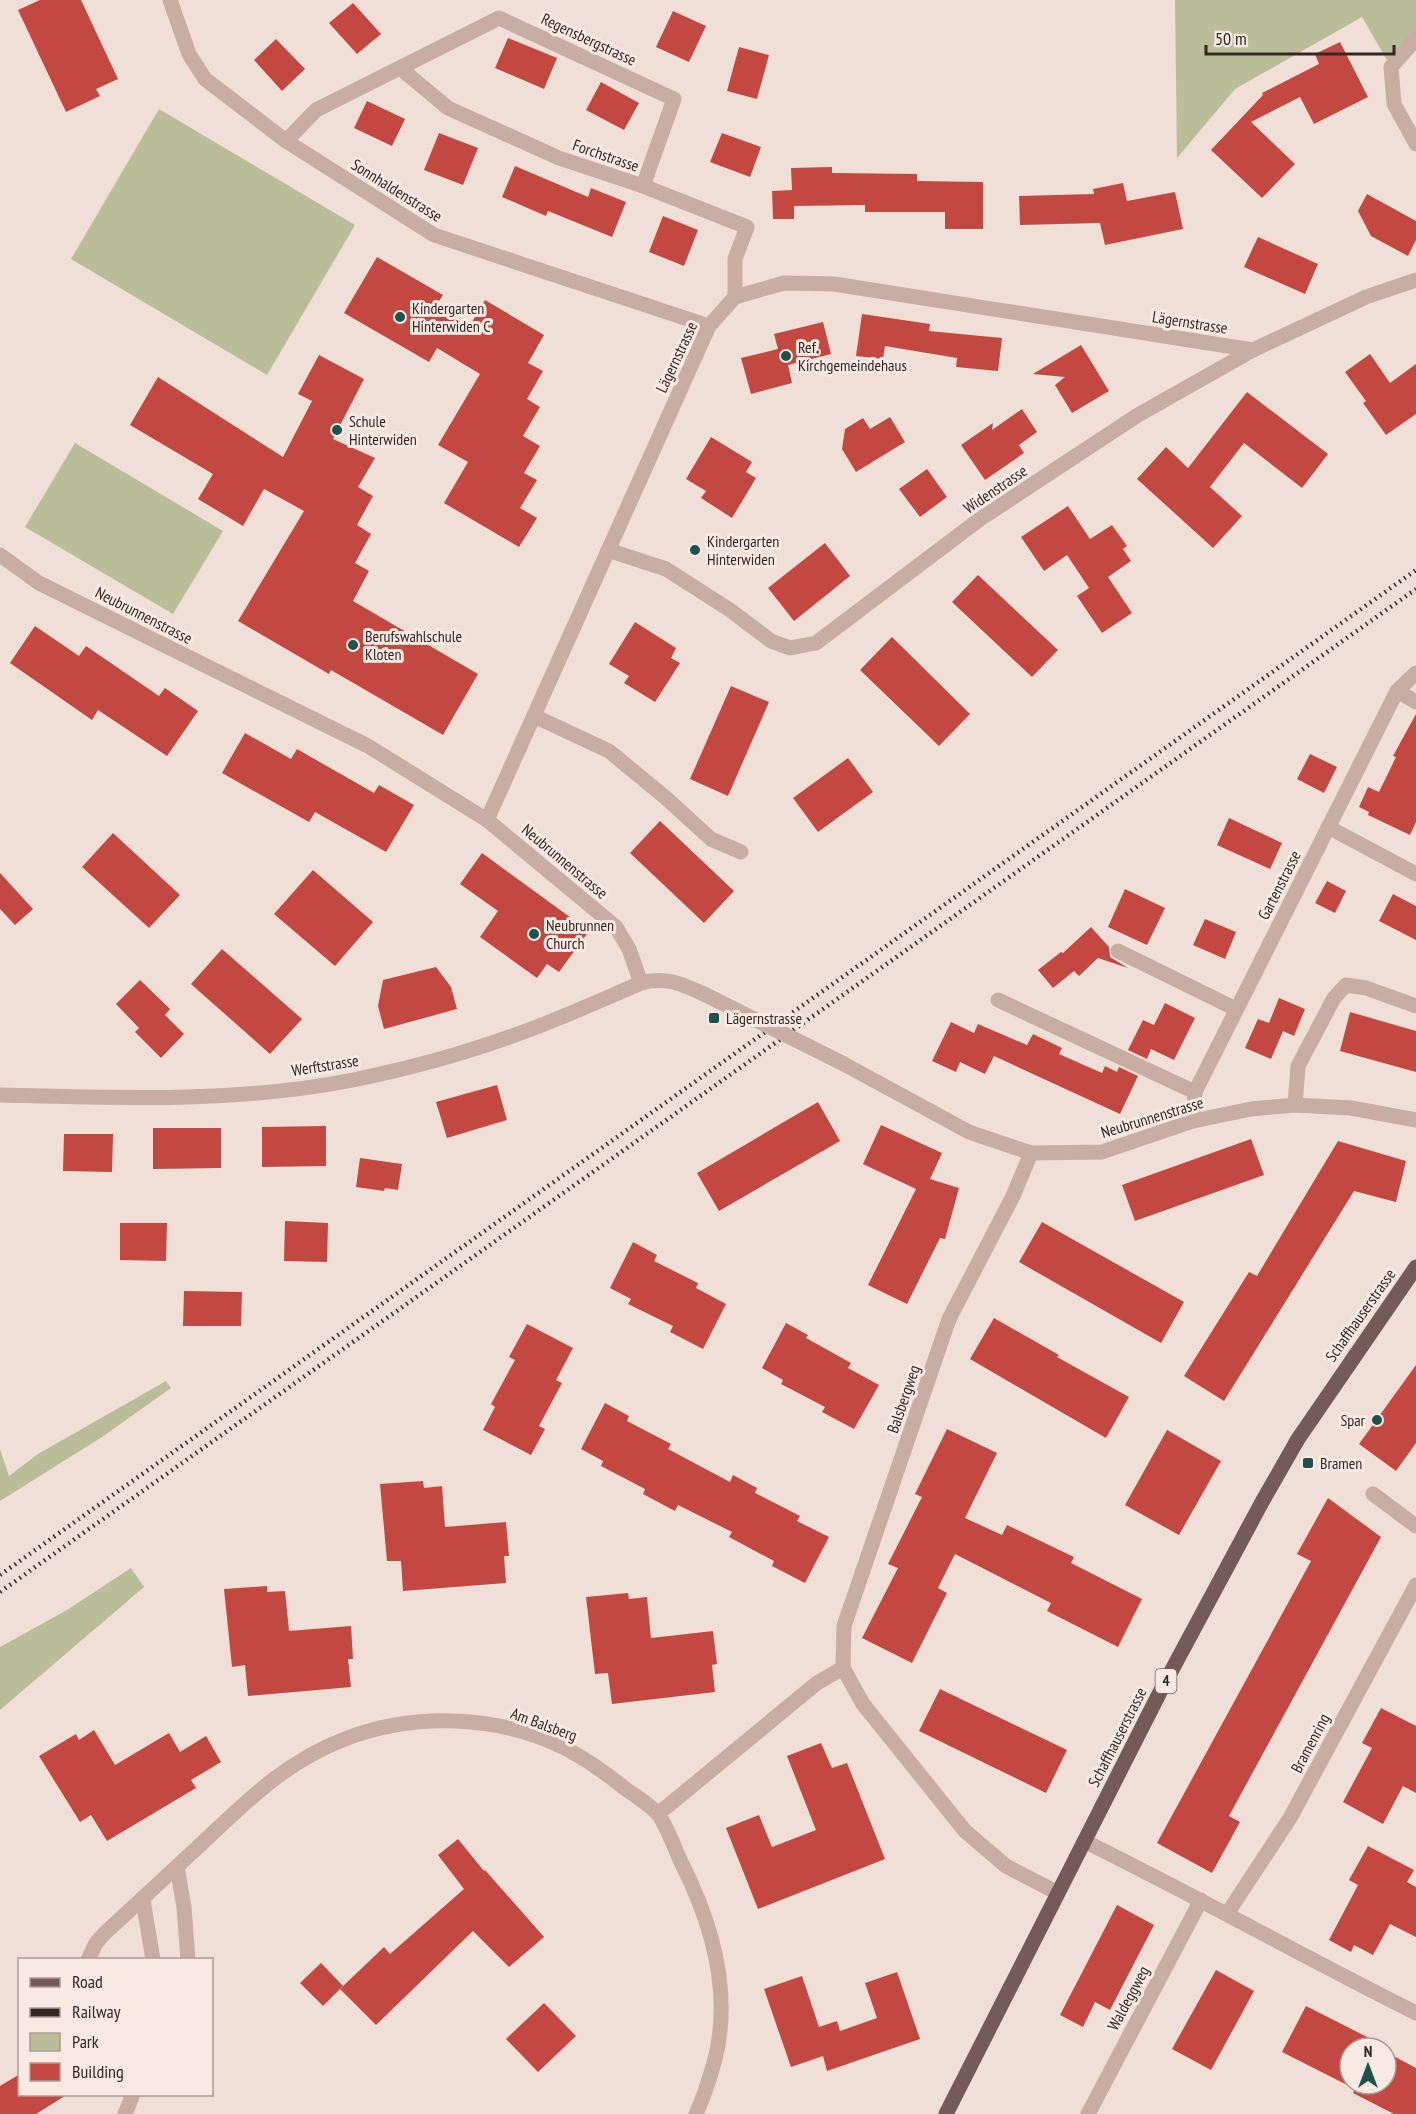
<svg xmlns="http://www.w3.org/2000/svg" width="1416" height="2114" font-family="'PT Sans Narrow',sans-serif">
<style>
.green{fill:#b9be98}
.building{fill:#c34842}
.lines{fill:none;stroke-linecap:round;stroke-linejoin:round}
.minor{stroke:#c7ada4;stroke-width:15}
.major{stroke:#755b57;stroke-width:15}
.rail{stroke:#332725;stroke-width:4.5;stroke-dasharray:1.5 4.5;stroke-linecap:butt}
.minor-bridge{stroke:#c7ada4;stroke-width:15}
.poi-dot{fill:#1c534c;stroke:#f8eae3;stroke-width:2}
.labels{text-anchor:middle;stroke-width:6;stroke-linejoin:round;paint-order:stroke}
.shield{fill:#f8eae3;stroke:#6e625e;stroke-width:1.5}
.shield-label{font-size:15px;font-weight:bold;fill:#332725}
.street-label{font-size:16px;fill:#332725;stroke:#f8eae3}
.poi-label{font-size:16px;fill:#332725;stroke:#f8eae3;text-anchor:start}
</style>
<rect width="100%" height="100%" fill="#f0dfd7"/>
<!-- green -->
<g class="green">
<polygon points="1175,0 1416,0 1416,33 1391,67 1362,17 1235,89 1177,158"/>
<polygon points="159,109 355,225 267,375 71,259"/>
<polygon points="75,443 223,531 173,614 25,527"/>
<polygon points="166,1381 171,1388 102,1437 0,1501 0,1449 9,1476 38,1454"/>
<polygon points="131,1568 144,1587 0,1710 0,1647 67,1610"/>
</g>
<!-- building -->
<g class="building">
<polygon points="40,0 81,0 118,79 96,89 100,96 66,112 18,10"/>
<polygon points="353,3 381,34 357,54 329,23"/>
<polygon points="673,11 706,26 689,62 656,47"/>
<polygon points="508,38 557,58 544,89 495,68"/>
<polygon points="276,39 305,69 282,91 254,60"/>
<polygon points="1340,42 1368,97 1314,124 1300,97 1251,122 1295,164 1262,198 1211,150 1263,95 1262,93 1319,64 1315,54"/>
<polygon points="739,47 769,55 757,99 727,91"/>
<polygon points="601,82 639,103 624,130 586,110"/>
<polygon points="367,101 405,119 392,146 354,128"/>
<polygon points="439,133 478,148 463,185 424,170"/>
<polygon points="722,133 761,147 750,177 710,162"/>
<polygon points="515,166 588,197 591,188 626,202 612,237 548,211 546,216 502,197"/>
<polygon points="832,167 832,173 917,174 917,181 983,182 983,229 945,229 945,212 865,212 865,205 794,206 794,219 773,219 772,191 792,190 791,168"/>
<polygon points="1123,183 1127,201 1175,192 1183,229 1105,245 1100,223 1020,225 1019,196 1094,194 1093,189"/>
<polygon points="1367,194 1416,221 1416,240 1408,256 1371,236 1358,211"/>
<polygon points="663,216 698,230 684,266 649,252"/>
<polygon points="1258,237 1318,264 1305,294 1244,267"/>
<polygon points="377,257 443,295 435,307 469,327 485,300 544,335 528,363 543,371 527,399 540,407 523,436 540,446 524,473 537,480 520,508 537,518 519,547 444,503 468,462 438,445 480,374 437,348 429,362 344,313"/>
<polygon points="862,314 930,324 929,331 1002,338 998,371 956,367 957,358 885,346 883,359 856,356"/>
<polygon points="823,322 831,354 788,365 792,383 751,394 741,358 778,349 774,334"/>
<polygon points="1081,345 1109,391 1072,413 1055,385 1065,377 1033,374"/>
<polygon points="1370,354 1390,383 1416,364 1416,414 1386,435 1363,403 1366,401 1345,372"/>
<polygon points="319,355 364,379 333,439 375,458 358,487 373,496 357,525 371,534 355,563 369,571 353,601 478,674 443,735 331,670 329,674 238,621 304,511 264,489 243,526 198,499 213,474 130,425 158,377 283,457 312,401 298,394"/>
<polygon points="1247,392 1328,454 1302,488 1244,443 1210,487 1242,516 1213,548 1137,479 1166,447 1188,468"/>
<polygon points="1022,409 1037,432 1019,445 1024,453 985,480 961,445 993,423 992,430"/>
<polygon points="890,417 905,442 856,472 842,449 845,429 863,418 870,429"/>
<polygon points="711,437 752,462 746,472 756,478 732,518 701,498 706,491 686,479"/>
<polygon points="927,469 947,497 920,517 899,489"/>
<polygon points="1068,506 1090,539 1112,525 1127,546 1123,549 1131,561 1108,577 1132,613 1102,633 1077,596 1089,588 1067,555 1044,571 1021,537"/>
<polygon points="825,543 850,576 794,621 768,588"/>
<polygon points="978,575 1058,650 1032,677 952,602"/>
<polygon points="635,622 676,648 671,658 680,663 655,702 624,683 629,676 609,664"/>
<polygon points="35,626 79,656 86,646 159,696 165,688 198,711 167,756 98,710 92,720 10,663"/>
<polygon points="892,637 970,714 939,746 860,670"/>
<polygon points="731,686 769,702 728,796 690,779"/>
<polygon points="1416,714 1416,822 1410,835 1368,815 1369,812 1359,807 1368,787 1379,792 1396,757 1393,756"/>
<polygon points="245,733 291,759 297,749 374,793 379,785 414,805 386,852 315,812 309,822 222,773"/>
<polygon points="1310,754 1337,767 1324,793 1297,779"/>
<polygon points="848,758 873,792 818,832 793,798"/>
<polygon points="1229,818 1282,843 1270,869 1217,845"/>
<polygon points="660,821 734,891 704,923 630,853"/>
<polygon points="113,833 180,895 149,928 82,867"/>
<polygon points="482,853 589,931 559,972 547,964 537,978 480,937 498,911 460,884"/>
<polygon points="313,870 373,922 335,966 274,914"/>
<polygon points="0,873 33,909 15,925 0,909"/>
<polygon points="1327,881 1346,891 1335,913 1315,903"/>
<polygon points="1125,889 1165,908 1147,945 1108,927"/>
<polygon points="1393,894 1416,906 1416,940 1379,921"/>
<polygon points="1205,919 1236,932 1225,959 1193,945"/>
<polygon points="1091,927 1109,947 1110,957 1128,968 1098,958 1079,976 1074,971 1053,988 1038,970 1061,952 1063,953"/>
<polygon points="222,949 302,1019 270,1054 191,984"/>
<polygon points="436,967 451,987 457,1009 384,1029 378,1006 383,980"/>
<polygon points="140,980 170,1009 165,1015 184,1034 161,1058 135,1032 139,1028 116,1004"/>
<polygon points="1279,998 1305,1009 1294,1036 1283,1031 1271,1059 1245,1048 1258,1019 1269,1023"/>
<polygon points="1165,1003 1195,1018 1174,1060 1151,1049 1147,1059 1128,1050 1143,1020 1154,1025"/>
<polygon points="1350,1012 1416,1031 1416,1072 1340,1051"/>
<polygon points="951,1022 974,1033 978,1024 1027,1045 1033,1034 1062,1048 1059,1054 1102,1073 1105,1066 1117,1072 1119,1067 1138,1076 1120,1114 994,1056 985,1074 960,1062 956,1072 932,1061"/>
<polygon points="497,1085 507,1120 447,1138 436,1102"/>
<polygon points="818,1102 840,1141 719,1211 697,1173"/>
<polygon points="881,1125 942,1153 930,1179 959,1188 945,1239 940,1238 907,1304 868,1285 916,1189 863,1164"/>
<polygon points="326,1126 326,1166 262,1167 262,1127"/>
<polygon points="153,1128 221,1128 221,1168 153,1169"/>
<polygon points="64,1134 113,1134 112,1172 63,1171"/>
<polygon points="1251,1139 1264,1175 1135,1221 1122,1185"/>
<polygon points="1338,1141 1406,1161 1396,1202 1354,1191 1224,1401 1184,1376 1249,1272 1257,1276"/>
<polygon points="360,1158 402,1164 398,1190 385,1188 384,1191 356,1187"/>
<polygon points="285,1221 328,1223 327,1262 284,1261"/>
<polygon points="1042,1222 1184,1302 1161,1343 1019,1262"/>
<polygon points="120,1223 167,1223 166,1261 120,1260"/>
<polygon points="633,1242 657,1255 654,1261 698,1283 696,1288 726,1304 703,1349 670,1332 673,1326 628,1304 631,1299 610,1288"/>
<polygon points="184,1291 242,1292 241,1326 183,1326"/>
<polygon points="994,1318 1059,1355 1057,1357 1129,1397 1106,1438 970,1359"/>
<polygon points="786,1323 808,1335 806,1338 851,1363 848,1368 879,1385 854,1429 822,1412 825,1407 781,1384 783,1380 762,1368"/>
<polygon points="527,1324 573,1348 556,1380 562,1383 539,1426 545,1429 531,1455 483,1430 495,1407 491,1404 515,1360 509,1357"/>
<polygon points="1416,1365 1416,1443 1396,1471 1359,1444"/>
<polygon points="605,1403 629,1416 627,1421 671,1444 668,1449 730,1482 733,1475 757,1488 755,1493 800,1516 797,1521 829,1537 805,1583 772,1566 774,1561 729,1537 732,1532 678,1505 675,1511 643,1494 645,1489 601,1466 603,1461 581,1449"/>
<polygon points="947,1429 997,1453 965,1518 1002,1535 1007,1525 1074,1557 1071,1563 1142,1599 1118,1647 1047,1611 1051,1603 955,1554 938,1588 947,1593 912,1663 862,1638 898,1568 888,1564 922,1497 915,1494"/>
<polygon points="1167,1430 1221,1461 1179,1535 1125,1505"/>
<polygon points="423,1481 424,1488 442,1486 445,1527 506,1522 509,1556 504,1556 506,1583 403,1591 401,1561 387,1561 380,1484"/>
<polygon points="1328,1498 1381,1537 1229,1816 1240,1822 1212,1873 1157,1843 1311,1561 1297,1554"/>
<polygon points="267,1586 267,1592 285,1591 289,1631 351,1626 353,1659 348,1659 351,1687 248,1696 245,1665 232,1667 224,1589"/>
<polygon points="628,1593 629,1599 647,1597 651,1638 713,1631 717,1664 712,1665 715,1692 612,1704 608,1673 595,1674 586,1597"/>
<polygon points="940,1689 1067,1750 1046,1793 919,1731"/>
<polygon points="1381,1708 1416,1726 1416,1793 1403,1786 1383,1824 1343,1802 1372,1748 1362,1743"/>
<polygon points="94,1730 115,1765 169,1733 180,1752 206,1736 221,1762 191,1780 196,1788 107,1841 91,1815 80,1822 39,1756 76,1734 79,1740"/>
<polygon points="821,1743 832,1768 847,1763 885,1859 758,1909 726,1828 759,1815 772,1847 816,1830 787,1756"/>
<polygon points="458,1839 484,1871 485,1870 544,1937 509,1967 473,1931 376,2025 340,1989 384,1947 390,1954 464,1889 438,1855"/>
<polygon points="1368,1846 1414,1870 1407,1882 1416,1887 1416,1937 1390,1924 1373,1955 1354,1945 1351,1952 1329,1940 1358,1885 1349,1880"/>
<polygon points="1117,1905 1154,1925 1110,2010 1095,2002 1083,2027 1060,2015"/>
<polygon points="321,1963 343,1986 323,2006 300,1983"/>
<polygon points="1216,1970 1254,1991 1211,2070 1172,2049"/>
<polygon points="897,1972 920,2039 827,2071 823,2056 791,2067 764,1989 802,1976 819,2027 837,2021 840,2031 877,2018 865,1983"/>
<polygon points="544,2003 576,2036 538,2072 506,2039"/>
<polygon points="1306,2006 1379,2043 1378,2048 1350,2048 1350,2084 1386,2084 1386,2052 1416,2068 1416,2114 1394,2114 1353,2093 1355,2089 1282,2052"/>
<polygon points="20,2074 20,2094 68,2094 36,2114 0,2114 0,2086"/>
</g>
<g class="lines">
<!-- minor -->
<g class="minor">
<polyline points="170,0 189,54 205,79 286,141 434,235 709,326"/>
<polyline points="1416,39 1391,67 1394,104 1416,144"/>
<polyline points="400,68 448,108 559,158 643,186 747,227 735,259 735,297"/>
<polyline points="286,141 316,110 499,18 674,99 643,186"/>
<polyline points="608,550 666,569 730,610 771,641 790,648 816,643 980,519 1138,415 1253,350 1366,297 1416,280"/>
<polyline points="0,555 39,583 368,746 487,820 616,927 629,949 641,983"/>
<polyline points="1397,691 1416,702"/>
<polyline points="534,716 609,751 666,798 711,839 741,852"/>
<polyline points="487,820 709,326 735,297 784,283 834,284 1253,350"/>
<polyline points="1328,827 1416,874"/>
<polyline points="1118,951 1236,1009"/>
<polyline points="998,1000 1195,1092"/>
<polyline points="842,1063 969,1132 1031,1153 1102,1152 1193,1121 1251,1109 1295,1105 1351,1108 1416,1120"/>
<path d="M0 1095C118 1098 237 1103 353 1080 407 1069 463 1054 515 1035 558 1020 599 1001 641 983 665 976 682 984 704 994"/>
<polyline points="1295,1105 1298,1066 1334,998 1346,985 1366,988 1416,1006"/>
<polyline points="1193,1121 1195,1092 1397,691 1416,673"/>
<polyline points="1031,1153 1013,1196 949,1319 844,1626 843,1668 863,1704 965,1831 1006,1866 1058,1893"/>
<polyline points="1373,1494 1416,1526"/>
<polyline points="658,1814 817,1683 843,1668"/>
<path d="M1084 1841C1196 1896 1304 1957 1416 2013"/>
<polyline points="177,1867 184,1907 188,1960"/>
<polyline points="143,1900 153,1960"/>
<polyline points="1227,1914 1290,1818 1416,1585"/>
<path d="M88 1960 96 1943 105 1933C136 1904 167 1876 198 1847 244 1804 284 1762 345 1739 415 1712 500 1715 567 1749 587 1760 606 1773 623 1787 634 1795 649 1804 658 1814 666 1824 675 1849 681 1862 711 1921 732 1992 715 2059 710 2078 704 2096 696 2114"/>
<polyline points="125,2114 133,2094"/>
<polyline points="1088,2114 1201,1900"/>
</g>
<!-- major -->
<polyline class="major" points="946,2114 1159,1694 1262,1502 1298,1439 1416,1267"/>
<!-- rail -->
<g class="rail">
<polyline points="0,1575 1416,570"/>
<polyline points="0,1592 1416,589"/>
</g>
<!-- minor-bridge -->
<polyline class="minor-bridge" points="704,994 842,1063"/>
</g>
<!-- markers -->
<g class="poi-dot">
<circle cx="400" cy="317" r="6"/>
<circle cx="786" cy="356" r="6"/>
<circle cx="337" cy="430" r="6"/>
<circle cx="695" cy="550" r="6"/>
<circle cx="353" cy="645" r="6"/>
<circle cx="534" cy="934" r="6"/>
<rect x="708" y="1012" width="12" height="12" rx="3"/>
<circle cx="1377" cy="1420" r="6"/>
<rect x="1302" y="1457" width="12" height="12" rx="3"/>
</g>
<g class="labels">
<!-- shield labels -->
<rect class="shield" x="1155.5" y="1669" width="21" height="24" rx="4.5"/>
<g class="shield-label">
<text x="1166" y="1686">4</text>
</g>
<!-- street labels -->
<g class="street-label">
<text transform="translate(589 39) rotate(25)" y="6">Regensbergstrasse</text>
<text transform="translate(606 155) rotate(19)" y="6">Forchstrasse</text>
<text transform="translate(397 190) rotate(32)" y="6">Sonnhaldenstrasse</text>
<text transform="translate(1190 322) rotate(9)" y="6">Lägernstrasse</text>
<text transform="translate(676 357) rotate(-65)" y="6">Lägernstrasse</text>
<text transform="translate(995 489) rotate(-34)" y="6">Widenstrasse</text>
<text transform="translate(144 615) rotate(27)" y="6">Neubrunnenstrasse</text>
<text transform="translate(565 861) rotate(40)" y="6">Neubrunnenstrasse</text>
<text transform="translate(1279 885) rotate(-63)" y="6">Gartenstrasse</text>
<text transform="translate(325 1065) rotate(-9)" y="6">Werftstrasse</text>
<text transform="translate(1152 1117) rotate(-17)" y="6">Neubrunnenstrasse</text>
<text transform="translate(1360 1315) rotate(-55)" y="6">Schaffhauserstrasse</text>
<text transform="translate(903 1399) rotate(-71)" y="6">Balsbergweg</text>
<text transform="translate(544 1724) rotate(20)" y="6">Am Balsberg</text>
<text transform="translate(1117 1737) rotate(-63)" y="6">Schaffhauserstrasse</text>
<text transform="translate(1310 1743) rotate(-62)" y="6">Bramenring</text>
<text transform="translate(1128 1998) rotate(-62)" y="6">Waldeggweg</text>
</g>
<!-- poi labels -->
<g class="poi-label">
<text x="412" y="314">Kindergarten<tspan x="412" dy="18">Hinterwiden C</tspan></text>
<text x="798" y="353">Ref.<tspan x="798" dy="18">Kirchgemeindehaus</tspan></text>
<text x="349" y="427">Schule<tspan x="349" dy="18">Hinterwiden</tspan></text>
<text x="707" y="547">Kindergarten<tspan x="707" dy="18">Hinterwiden</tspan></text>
<text x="365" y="642">Berufswahlschule<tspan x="365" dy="18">Kloten</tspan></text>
<text x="546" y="931">Neubrunnen<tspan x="546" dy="18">Church</tspan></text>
<text x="726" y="1024">Lägernstrasse</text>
<text x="1365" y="1426" text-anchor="end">Spar</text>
<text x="1320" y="1469">Bramen</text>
</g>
</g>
<!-- legend -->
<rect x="18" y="1958" width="195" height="138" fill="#f8eae3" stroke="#a99c97" stroke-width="1.5"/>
<rect x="30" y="1978" width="30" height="9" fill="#755b57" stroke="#a99c97" stroke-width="1.5"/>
<text x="72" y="1988" font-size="18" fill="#332725">Road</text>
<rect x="30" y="2008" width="30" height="9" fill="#332725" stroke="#a99c97" stroke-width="1.5"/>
<text x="72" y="2018" font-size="18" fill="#332725">Railway</text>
<rect x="30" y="2033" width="30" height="18" fill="#b9be98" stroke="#a99c97" stroke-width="1.5"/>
<text x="72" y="2048" font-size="18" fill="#332725">Park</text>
<rect x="30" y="2063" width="30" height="18" fill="#c34842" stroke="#a99c97" stroke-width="1.5"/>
<text x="72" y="2078" font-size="18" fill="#332725">Building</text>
<!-- north arrow -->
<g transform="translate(1368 2066)"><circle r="28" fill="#f8eae3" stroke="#a99c97" stroke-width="1.5"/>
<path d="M0-4.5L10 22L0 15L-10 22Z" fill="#1c534c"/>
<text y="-9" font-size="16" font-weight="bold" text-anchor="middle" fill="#332725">N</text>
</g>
<!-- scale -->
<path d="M1206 45v9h188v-9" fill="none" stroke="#332725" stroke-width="3"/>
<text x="1215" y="45" font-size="18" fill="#332725" stroke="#f8eae3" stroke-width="4.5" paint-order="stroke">50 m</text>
</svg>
